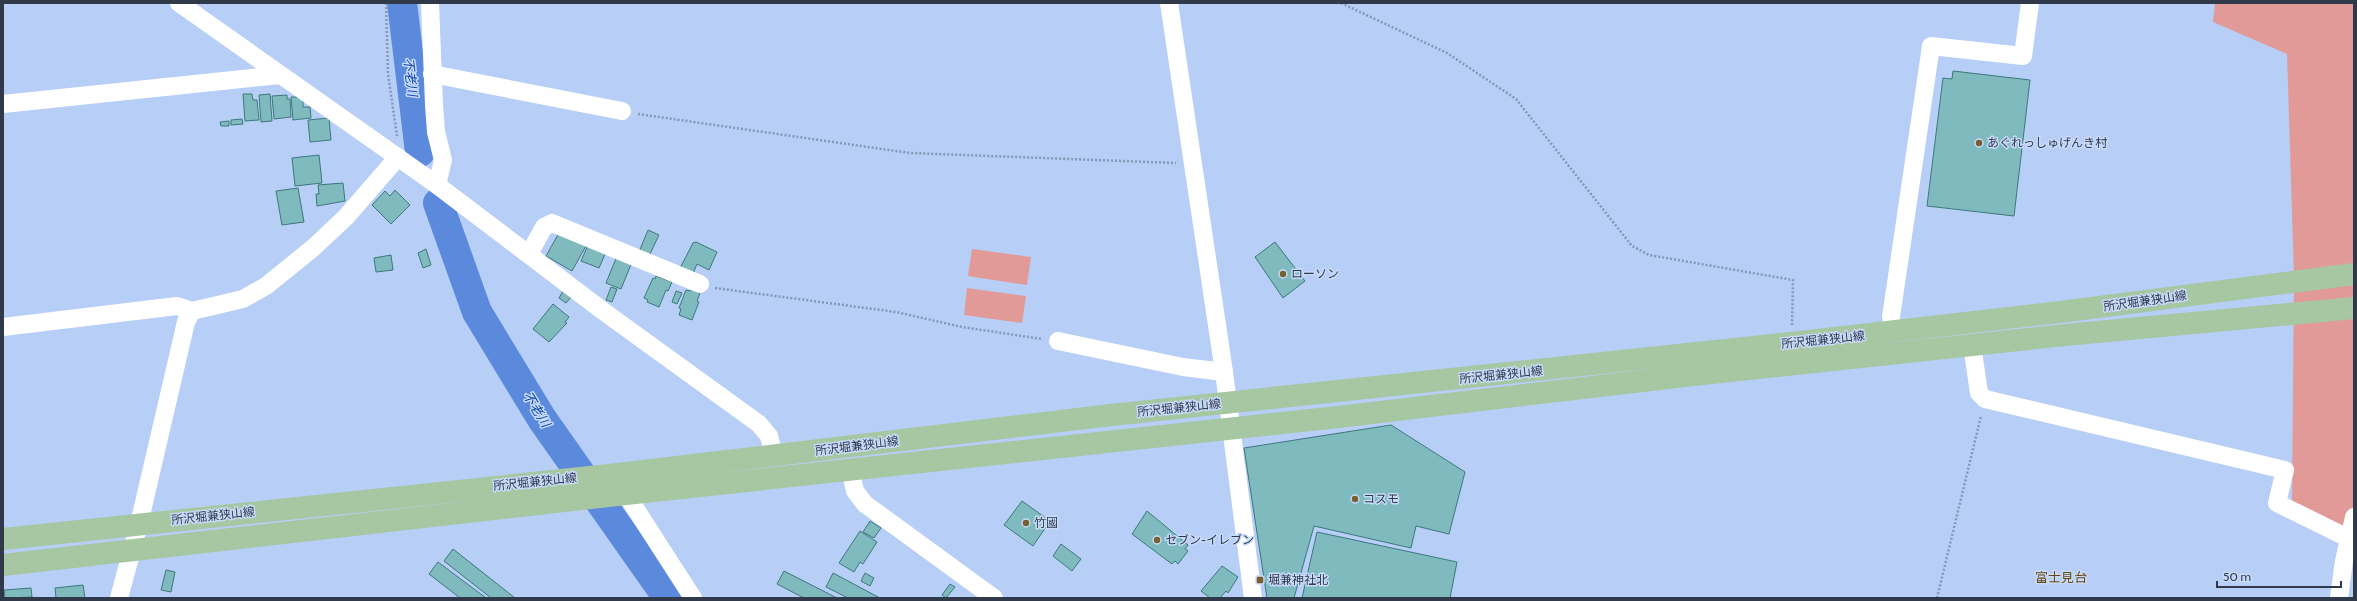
<svg xmlns="http://www.w3.org/2000/svg" width="2357" height="601" font-family="Cabin,'Noto Sans JP',sans-serif">
<style>
.green{fill:#e29a98}
.lines{fill:none;stroke-linecap:round;stroke-linejoin:round}
.river{stroke:#5b8adc;stroke-width:30}
.building{fill:#7fbabe;stroke:#3d787c}
.path{stroke:#8597b6;stroke-width:2.5;stroke-dasharray:2 2;stroke-linecap:butt}
.minor{stroke:#fff;stroke-width:18}
.major{stroke:#a6c7a1;stroke-width:22}
.poi-dot{fill:#796031;stroke:#c8dbfc;stroke-width:1.5}
.labels{text-anchor:middle;stroke-width:3;stroke-linejoin:round;paint-order:stroke}
.poi-label{font-size:12px;fill:#303949;stroke:#c8dbfc;text-anchor:start}
.street-label{font-size:12px;fill:#303949;stroke:#c8dbfc}
.water-label{font-size:13px;font-style:italic;fill:#0f46a6;stroke:#c8dbfc}
.neighbourhood-label{font-size:13px;fill:#654910;stroke:#c8dbfc}
</style>
<rect width="100%" height="100%" fill="#b7cef6"/>
<!-- green -->
<g class="green">
<polygon points="2215,3 2354,3 2354,533 2292,502 2294,276 2287,54 2213,22"/>
<polygon points="972,249 1031,257 1027,285 968,276"/>
<polygon points="967,288 1026,296 1022,323 964,315"/>
</g>
<g class="lines">
<!-- river -->
<g class="river">
<polyline points="402,3 420,152"/>
<polyline points="438,203 477,312 542,419 668,598"/>
</g>
</g>
<!-- building -->
<g class="building">
<polygon points="1953,71 2030,80 2014,216 1927,206 1943,78 1952,79"/>
<polygon points="243,94 252,94 253,100 257,100 259,120 245,121"/>
<polygon points="270,94 272,121 261,122 259,95"/>
<polygon points="287,95 287,99 290,99 291,117 274,119 272,96"/>
<polygon points="291,97 303,97 303,107 310,107 311,118 293,120"/>
<polygon points="329,118 331,140 310,142 308,120"/>
<polygon points="242,119 243,124 231,125 231,120"/>
<polygon points="229,121 229,126 221,126 220,122"/>
<polygon points="319,155 322,183 295,186 292,158"/>
<polygon points="343,183 345,201 317,206 316,194 319,194 318,185"/>
<polygon points="298,188 304,222 282,225 276,191"/>
<polygon points="395,190 410,205 391,224 372,205 385,191 390,196"/>
<polygon points="648,230 659,235 649,256 639,252"/>
<polygon points="560,231 586,246 572,271 546,256"/>
<polygon points="696,242 717,252 709,270 697,264 692,276 679,270 693,243"/>
<polygon points="1275,242 1305,281 1283,298 1255,257"/>
<polygon points="588,245 606,252 599,268 581,261"/>
<polygon points="426,249 431,265 423,268 418,253"/>
<polygon points="391,255 393,270 376,272 374,258"/>
<polygon points="617,256 632,262 621,289 606,283"/>
<polygon points="656,276 672,282 668,291 666,290 659,307 647,302 648,300 644,298 653,278 655,279"/>
<polygon points="611,287 617,289 612,302 606,300"/>
<polygon points="691,289 700,293 697,301 699,302 692,320 679,315 681,309 679,308 686,290 690,291"/>
<polygon points="563,291 571,297 566,303 559,298"/>
<polygon points="676,291 682,293 677,304 672,302"/>
<polygon points="553,304 569,317 565,322 567,323 549,342 533,329"/>
<polygon points="1391,425 1465,472 1449,534 1416,526 1411,548 1314,526 1294,598 1267,598 1244,448"/>
<polygon points="1022,501 1050,521 1033,546 1004,525"/>
<polygon points="1147,511 1188,545 1185,549 1188,551 1178,564 1175,561 1172,564 1132,534"/>
<polygon points="870,521 881,528 874,538 863,532"/>
<polygon points="860,531 877,542 863,564 860,562 854,572 839,563"/>
<polygon points="1317,532 1457,562 1450,598 1302,598"/>
<polygon points="1061,544 1081,559 1072,571 1053,556"/>
<polygon points="453,549 515,598 491,598 444,561"/>
<polygon points="438,562 486,598 460,598 429,574"/>
<polygon points="1222,566 1238,577 1228,593 1226,591 1220,598 1210,598 1201,591"/>
<polygon points="166,570 175,572 171,592 161,590"/>
<polygon points="784,571 837,598 804,598 777,584"/>
<polygon points="833,573 880,598 848,598 826,587"/>
<polygon points="865,573 874,578 870,586 861,581"/>
<polygon points="950,584 955,587 946,598 942,595"/>
<polygon points="83,585 85,598 56,598 55,588"/>
<polygon points="31,588 32,597 5,598 4,590"/>
</g>
<g class="lines">
<!-- path -->
<g class="path">
<polyline points="386,3 388,74 397,136"/>
<polyline points="1341,3 1447,53 1516,99 1632,246 1649,255 1793,280 1792,325"/>
<polyline points="638,114 910,153 1176,163"/>
<polyline points="715,288 896,312 962,327 1042,339"/>
<polyline points="1937,598 1981,416"/>
</g>
<!-- minor -->
<g class="minor">
<polyline points="179,3 437,185"/>
<polyline points="430,3 434,105 436,132 443,160 437,185 603,311 759,424 769,436 774,456"/>
<polyline points="1169,3 1224,372 1253,598"/>
<polyline points="432,74 622,111"/>
<polyline points="3,104 280,75"/>
<polyline points="529,254 544,227 552,223 700,284"/>
<polyline points="1891,317 1931,46 2023,56 2030,3"/>
<polyline points="3,327 177,306 192,311"/>
<polyline points="1058,341 1183,367 1224,372"/>
<polyline points="1972,345 1979,393 1985,399 2285,470 2277,503 2354,541"/>
<polyline points="850,469 855,491 865,504 994,598"/>
<polyline points="626,494 693,598"/>
<polyline points="119,598 139,524 186,322 192,311 243,299 266,286 313,248 346,217 398,157"/>
<polyline points="2339,598 2344,561 2354,517"/>
</g>
<!-- major -->
<g class="major">
<polyline points="3,539 609,475 1111,415 1791,343 2060,312 2354,274"/>
<polyline points="3,565 626,494 1338,417 1702,374 2065,335 2354,308"/>
</g>
</g>
<!-- markers -->
<g class="poi-dot">
<circle cx="1979" cy="143" r="4"/>
<circle cx="1283" cy="274" r="4"/>
<circle cx="1355" cy="499" r="4"/>
<circle cx="1026" cy="523" r="4"/>
<circle cx="1157" cy="540" r="4"/>
<rect x="1256" y="576" width="8" height="8" rx="2"/>
</g>
<g class="labels">
<!-- poi labels -->
<g class="poi-label">
<text x="1987" y="147">あぐれっしゅげんき村</text>
<text x="1291" y="278">ローソン</text>
<text x="1363" y="503">コスモ</text>
<text x="1034" y="527">竹國</text>
<text x="1165" y="544">セブン-イレブン</text>
<text x="1268" y="584">堀兼神社北</text>
</g>
<!-- street labels -->
<g class="street-label">
<text transform="translate(2145 301) rotate(-8)" y="4">所沢堀兼狭山線</text>
<text transform="translate(1823 340) rotate(-6)" y="4">所沢堀兼狭山線</text>
<text transform="translate(1501 375) rotate(-6)" y="4">所沢堀兼狭山線</text>
<text transform="translate(1179 408) rotate(-6)" y="4">所沢堀兼狭山線</text>
<text transform="translate(857 446) rotate(-7)" y="4">所沢堀兼狭山線</text>
<text transform="translate(535 482) rotate(-6)" y="4">所沢堀兼狭山線</text>
<text transform="translate(213 516) rotate(-6)" y="4">所沢堀兼狭山線</text>
</g>
<!-- water labels -->
<g class="water-label">
<text transform="translate(411 77) rotate(83)" y="5">不老川</text>
<text transform="translate(537 409) rotate(58)" y="5">不老川</text>
</g>
<!-- neighbourhood labels -->
<g class="neighbourhood-label">
<text x="2061" y="582">富士見台</text>
</g>
</g>
<!-- border -->
<rect width="2357" height="601" fill="none" stroke="#303949" stroke-width="8"/>
<!-- scale -->
<path d="M2217 581v6h124v-6" fill="none" stroke="#303949" stroke-width="2"/>
<text x="2223" y="581" font-size="12" fill="#303949" stroke="#c8dbfc" stroke-width="3" paint-order="stroke">50 m</text>
</svg>
